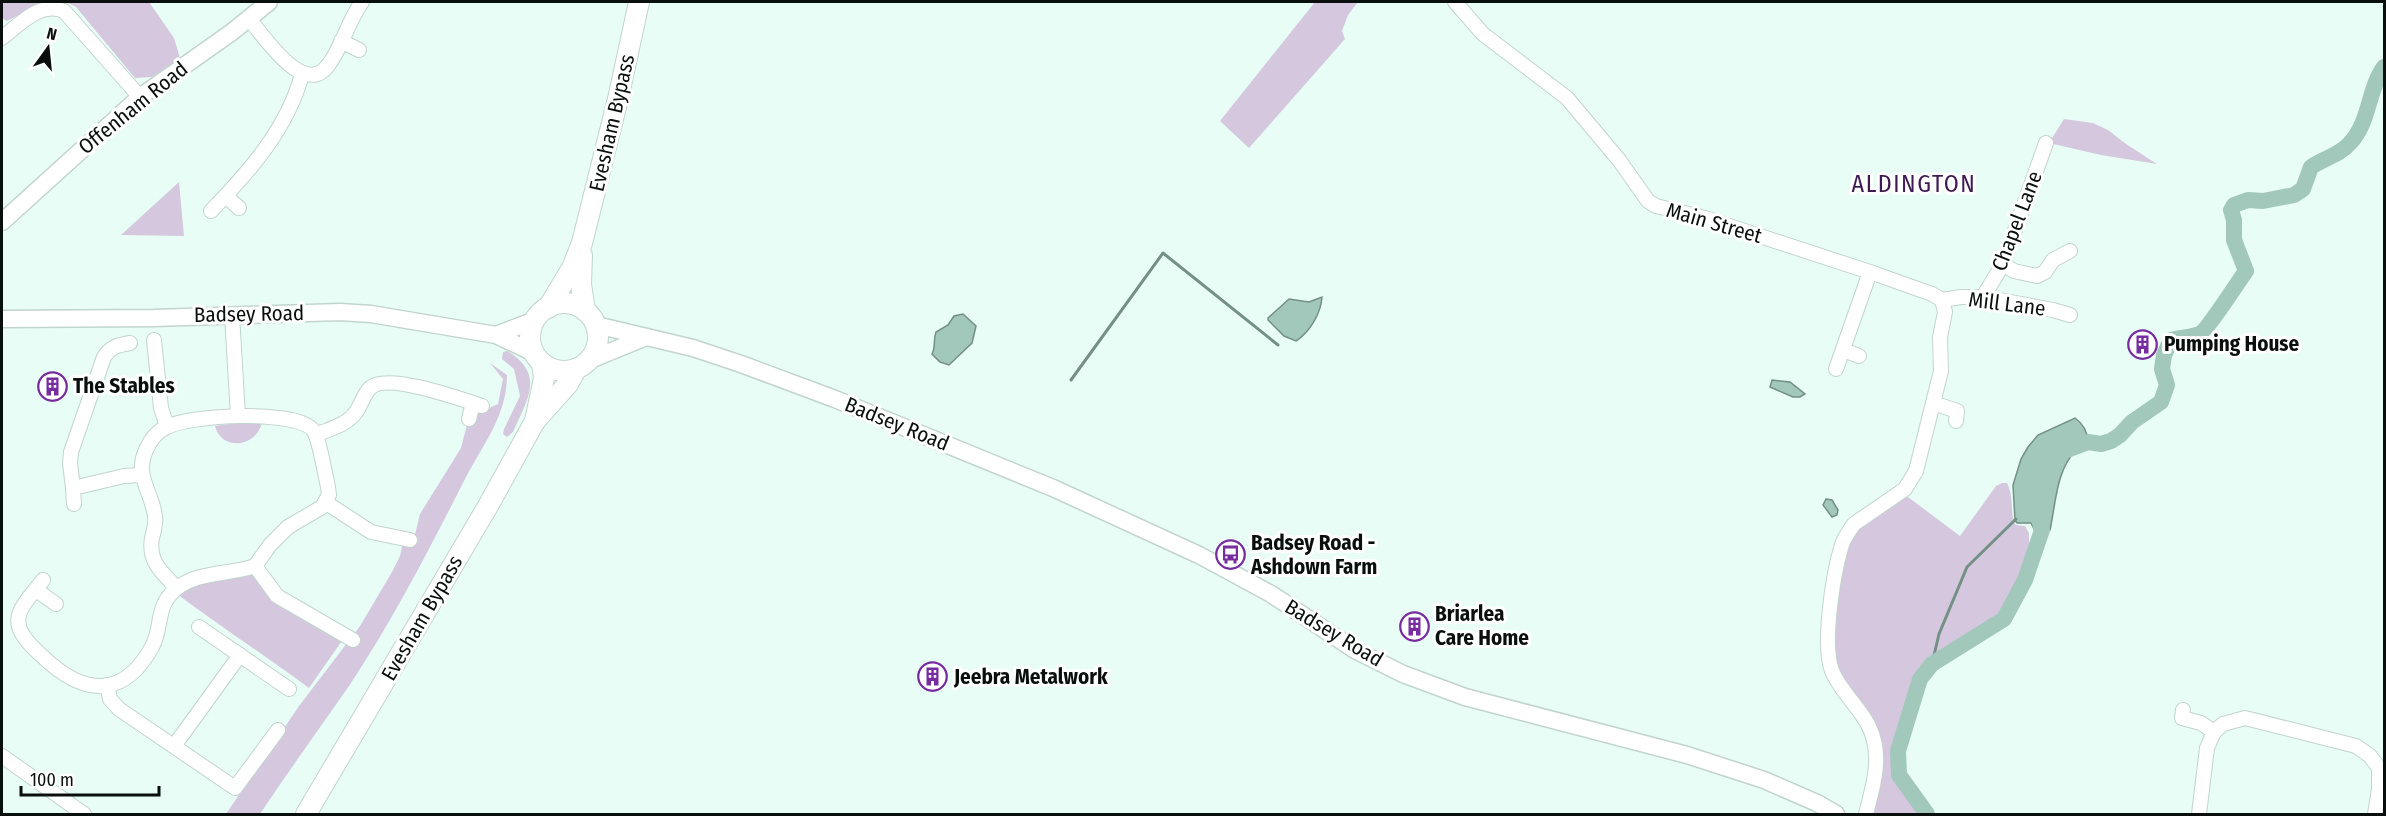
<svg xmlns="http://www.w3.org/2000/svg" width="2386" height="816" font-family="'Fira Sans Condensed',sans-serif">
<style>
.green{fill:#d5c8de}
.water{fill:#a2c8bb;stroke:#749086;stroke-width:1.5}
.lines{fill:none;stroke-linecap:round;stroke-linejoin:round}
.stream{stroke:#749086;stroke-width:3}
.river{stroke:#a2c8bb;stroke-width:16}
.minor-casing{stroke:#c1d4cd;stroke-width:16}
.major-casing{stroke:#c1d4cd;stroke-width:19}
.highway-casing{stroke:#c1d4cd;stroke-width:22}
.minor{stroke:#fff;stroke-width:14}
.major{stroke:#fff;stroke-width:16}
.highway{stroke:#fff;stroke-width:20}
.labels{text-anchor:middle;stroke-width:6;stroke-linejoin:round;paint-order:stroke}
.street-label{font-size:21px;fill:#080f0c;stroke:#fff}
.poi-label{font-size:21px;font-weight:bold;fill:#080f0c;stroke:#fff;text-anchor:start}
.quarter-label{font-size:24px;letter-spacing:1.5px;fill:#3d1b52;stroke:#fff}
</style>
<rect width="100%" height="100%" fill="#e8fdf5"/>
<!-- green -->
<g class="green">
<polygon points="2,2 44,2 7,21 2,18"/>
<polygon points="66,2 149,2 174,38 180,58 152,77 135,78 76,7"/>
<polygon points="1315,2 1358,2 1348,15 1342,31 1345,39 1249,148 1220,121"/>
<polygon points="2064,119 2093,123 2108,130 2126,144 2157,164 2101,155 2049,143"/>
<polygon points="179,182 184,236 121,235"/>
<path d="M507 351C546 374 527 400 513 432L507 437 503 434 504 429 520 396 514 369 502 359 503 352Z"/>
<path d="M490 363 507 375C507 416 483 444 465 479 430 548 394 618 351 683 321 727 289 770 260 814H226L299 706 360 626 392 572 400 556 403 542 413 543 420 514 461 448 468 421 476 408H489L498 404 503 379Z"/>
<path d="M236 423H262C256 447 222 452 215 426Z"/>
<path d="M2002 483H2007C2015 499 2009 514 2016 525L2025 526 2029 533V548L2019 577 1999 614 1977 627 1960 646 1932 664 1920 679 1898 751 1900 775 1927 814H1872L1879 754 1842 680 1833 652 1835 605 1849 541 1870 516 1904 494 1960 536 1996 486Z"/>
<path d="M254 571 344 638 309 688C266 656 221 627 177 594L192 585Z"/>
</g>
<!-- water -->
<g class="water">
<path d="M1322 297C1321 313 1310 332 1296 341L1284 336 1268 320V318L1289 299 1309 302Z"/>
<path d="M963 314 976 326 972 343 949 365 940 362 932 354C936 346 933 340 936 332L948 325 954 316Z"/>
<polygon points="1772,380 1790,382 1805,394 1800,397 1793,397 1770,387"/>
<path d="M2075 418C2086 426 2090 436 2086 450H2076C2056 471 2056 502 2050 530L2035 531 2031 523H2017L2015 520 2013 485 2021 459 2028 447 2038 435Z"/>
<polygon points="1826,499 1832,500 1838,510 1837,515 1832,517 1823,505"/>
</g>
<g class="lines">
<!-- stream -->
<g class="stream">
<polyline points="1071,380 1163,253 1278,345"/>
<polyline points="1932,664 1939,634 1967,567 2016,519"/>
</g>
<!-- river -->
<g class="river">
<path d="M2067 450 2088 442 2101 444 2111 441 2120 435 2132 422 2161 402 2167 385 2162 369 2164 355 2171 340C2180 337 2190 338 2199 334 2206 332 2238 282 2246 271L2234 240V220L2231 210 2234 205 2248 200 2263 201 2294 195 2303 189 2311 167C2324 158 2340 155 2350 143 2370 122 2368 89 2384 67"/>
<polyline points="1927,814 1899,775 1898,751 1920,679 1932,664 2004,619 2025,580 2042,530 2036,509"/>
</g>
<defs>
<g id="minor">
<polyline points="1455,2 1483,34 1567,98 1619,160 1648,201 1656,206 1705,218 1870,272 1932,294 1942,300"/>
<path d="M249 19C264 36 305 100 329 64 343 45 348 21 362 2"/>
<path d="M2 38C20 24 40 1 64 11L140 97"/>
<polyline points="341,41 359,50"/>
<polyline points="226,196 239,208"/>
<path d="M211 211C249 172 288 128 302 74"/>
<polyline points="2003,264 2014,271 2037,276 2045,272 2053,260 2070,251"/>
<polyline points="1983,297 2003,264 2046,143"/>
<polyline points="1942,300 1961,297 1983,297 2053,310 2070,315"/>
<polyline points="232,315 238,416"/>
<polyline points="154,340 161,408 167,426"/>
<polyline points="1843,350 1859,356"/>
<polyline points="1836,369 1870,272"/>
<polyline points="1933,403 1957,411 1956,421"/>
<polyline points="469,419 473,403"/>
<path d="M316 435C329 429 347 425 356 412 361 405 364 394 370 388 386 372 461 399 482 406"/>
<path d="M73 488 70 463 71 452 104 357C110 347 118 345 130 343"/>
<polyline points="325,502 371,532 410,540"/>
<polyline points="74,504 73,488 124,476 141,475"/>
<polyline points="255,566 277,596 353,640"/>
<path d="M43 580C29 599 7 615 25 638 32 648 42 656 51 664 90 697 126 694 152 647 163 627 155 606 176 589 197 571 230 575 255 566L270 545 288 527 322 507 329 495 328 487C325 474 319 437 313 430 296 409 189 415 167 427 157 431 150 441 146 450 134 475 152 492 155 516 156 523 154 531 152 538 148 561 161 572 177 588"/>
<polyline points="36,590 56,604"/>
<polyline points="199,627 289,689"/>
<polyline points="107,685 110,699 119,709 235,788 278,730"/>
<polyline points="2183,710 2182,718 2201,723 2214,732 2207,748 2199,814"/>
<polyline points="2214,732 2223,724 2245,718 2356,746 2370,756 2379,768 2379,789 2375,814"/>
<polyline points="174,746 240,655"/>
<polyline points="2,756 84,814"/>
<path d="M1866 814C1872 790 1881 763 1873 737 1866 712 1842 695 1832 671 1822 645 1833 575 1841 548 1843 539 1849 531 1854 524L1905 489 1916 471 1941 371 1940 337 1945 312 1942 300"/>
</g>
<g id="major">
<polyline points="2,222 140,97 232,32 269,2"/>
<polyline points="2,319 154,318 340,312 371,314 496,335 534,353"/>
<polyline points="596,325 693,348 741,364 835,399 1053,488 1199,555 1271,594 1355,650 1403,674 1465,697 1687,755 1764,780 1817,803 1836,814"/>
<polyline points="496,335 535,320"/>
<polyline points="590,360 646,337"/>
</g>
<g id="highway">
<polyline points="582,255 581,284 585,311"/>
<circle cx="564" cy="337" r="34"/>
<polyline points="548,308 572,268 582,243 618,99 639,2"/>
<polyline points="535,421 544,378 542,363"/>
<polyline points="306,814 488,506 535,421 568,384 576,369"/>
</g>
</defs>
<!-- minor casing -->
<use href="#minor" class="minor-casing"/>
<!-- major casing -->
<use href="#major" class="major-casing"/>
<!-- highway casing -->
<use href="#highway" class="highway-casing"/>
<!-- minor -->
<use href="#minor" class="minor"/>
<!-- major -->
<use href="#major" class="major"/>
<!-- highway -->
<use href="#highway" class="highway"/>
</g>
<!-- icons -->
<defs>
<symbol id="building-ring" viewBox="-11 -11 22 22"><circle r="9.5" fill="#fff" stroke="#772c9f" stroke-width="1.5"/><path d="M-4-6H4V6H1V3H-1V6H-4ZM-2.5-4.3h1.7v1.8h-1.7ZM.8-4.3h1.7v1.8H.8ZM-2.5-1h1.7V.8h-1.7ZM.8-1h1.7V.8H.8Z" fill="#772c9f"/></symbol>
<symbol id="bus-ring" viewBox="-11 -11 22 22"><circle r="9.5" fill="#fff" stroke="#772c9f" stroke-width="1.5"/><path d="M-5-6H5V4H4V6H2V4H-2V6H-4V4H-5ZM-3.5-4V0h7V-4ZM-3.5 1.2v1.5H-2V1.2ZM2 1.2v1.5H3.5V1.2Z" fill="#772c9f"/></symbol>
</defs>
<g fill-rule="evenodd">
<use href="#building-ring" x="2126" y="328" width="33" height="33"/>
<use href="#building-ring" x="36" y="370" width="33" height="33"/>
<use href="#bus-ring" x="1214" y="538" width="33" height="33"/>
<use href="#building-ring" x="1398" y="610" width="33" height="33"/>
<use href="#building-ring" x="916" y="660" width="33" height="33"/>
</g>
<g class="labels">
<!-- street labels -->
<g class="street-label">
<text transform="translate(133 108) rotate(-39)" y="7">Offenham Road</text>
<text transform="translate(612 123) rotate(-77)" y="7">Evesham Bypass</text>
<text transform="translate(2017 221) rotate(-69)" y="7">Chapel Lane</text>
<text transform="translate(1714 223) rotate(16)" y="7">Main Street</text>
<text transform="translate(2007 304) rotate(7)" y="7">Mill Lane</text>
<text transform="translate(249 314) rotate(-1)" y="7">Badsey Road</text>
<text transform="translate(897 424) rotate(22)" y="7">Badsey Road</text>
<text transform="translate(422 618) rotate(-60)" y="7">Evesham Bypass</text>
<text transform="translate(1334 633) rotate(31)" y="7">Badsey Road</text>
</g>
<!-- poi labels -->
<g class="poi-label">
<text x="2164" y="351">Pumping House</text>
<text x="73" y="393">The Stables</text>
<text x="1251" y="550">Badsey Road -<tspan x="1251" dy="24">Ashdown Farm</tspan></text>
<text x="1435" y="621">Briarlea<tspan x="1435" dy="24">Care Home</tspan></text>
<text x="954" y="684">Jeebra Metalwork</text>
</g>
<!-- quarter labels -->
<g class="quarter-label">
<text x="1914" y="192">ALDINGTON</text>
</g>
</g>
<!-- border -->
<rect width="2386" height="816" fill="none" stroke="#080f0c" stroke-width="6"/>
<!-- north arrow -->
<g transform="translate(48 48) rotate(15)" stroke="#ffffff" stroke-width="4.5" paint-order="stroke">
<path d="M0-4.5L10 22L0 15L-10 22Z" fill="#080f0c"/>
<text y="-9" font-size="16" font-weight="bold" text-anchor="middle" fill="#080f0c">N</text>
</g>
<!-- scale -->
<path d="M21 786v9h138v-9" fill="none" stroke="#080f0c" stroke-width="3"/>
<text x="30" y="786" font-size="18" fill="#080f0c" stroke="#ffffff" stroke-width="4.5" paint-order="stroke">100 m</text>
</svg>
